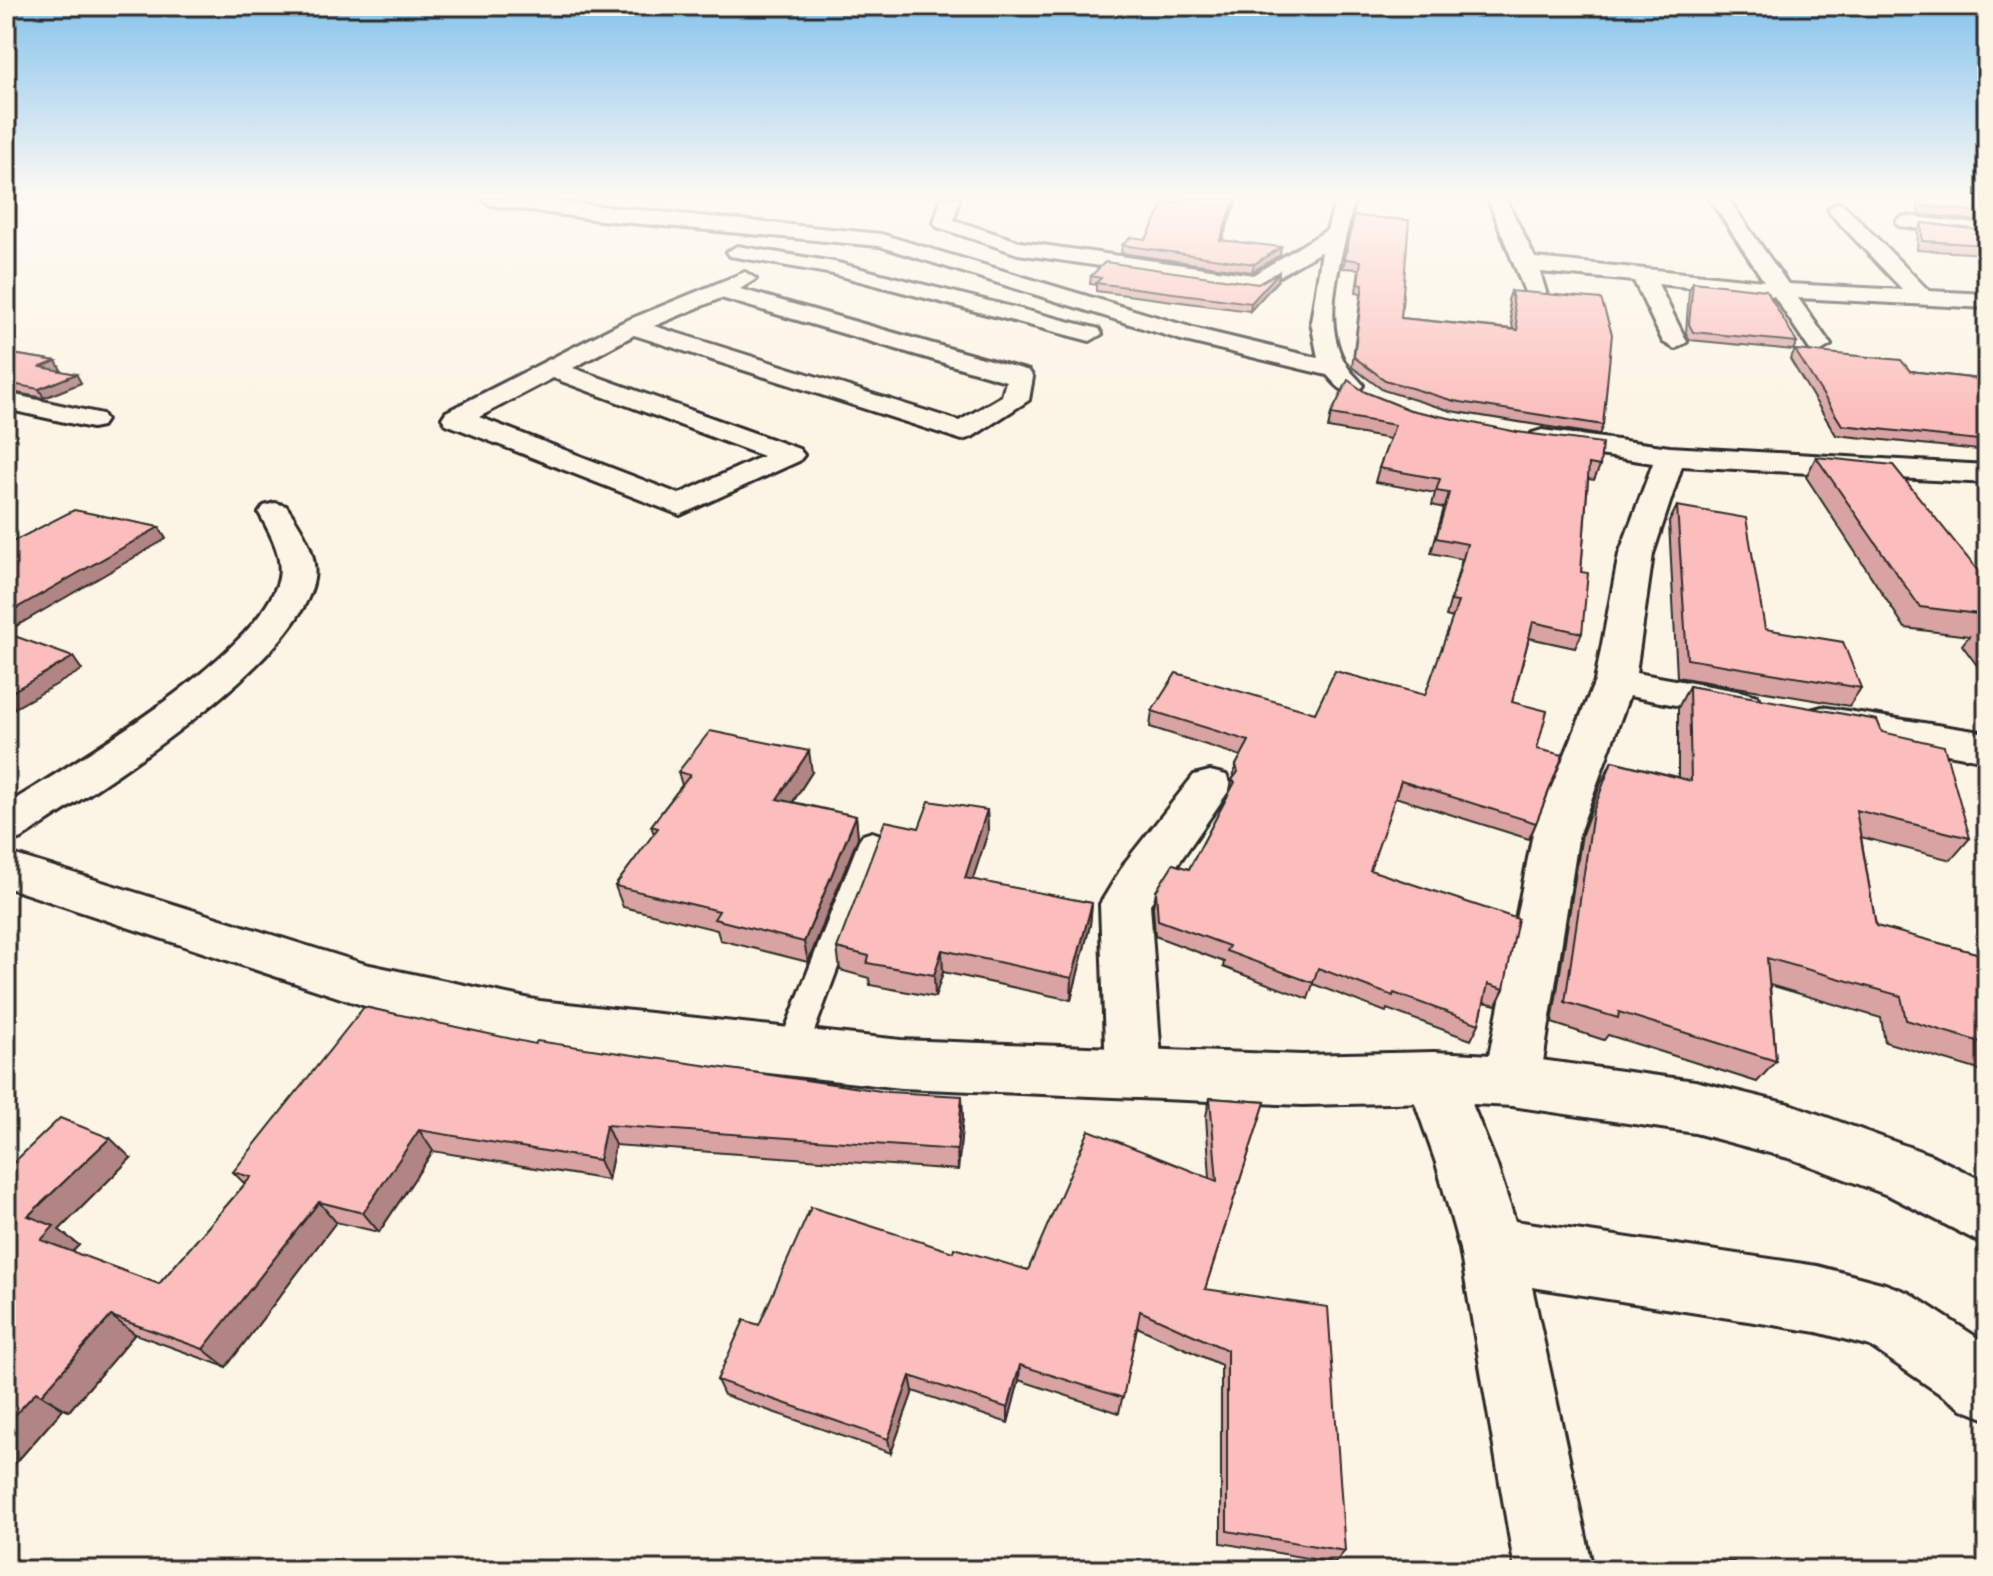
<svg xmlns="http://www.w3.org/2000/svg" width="1993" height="1576" font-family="'Balsamiq Sans',sans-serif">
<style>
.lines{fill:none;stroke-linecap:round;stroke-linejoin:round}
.lane-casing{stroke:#2b2b2b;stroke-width:6}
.street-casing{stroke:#2b2b2b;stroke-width:6}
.secondary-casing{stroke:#2b2b2b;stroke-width:6}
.lane{fill:#fcf5e5;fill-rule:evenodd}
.street{fill:#fcf5e5;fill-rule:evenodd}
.secondary{fill:#fcf5e5;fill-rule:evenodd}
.wall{fill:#d8a3a2;stroke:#2b2b2b;stroke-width:2}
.shaded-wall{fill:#b08584;stroke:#2b2b2b;stroke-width:2}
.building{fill:#fbbebc;stroke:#2b2b2b;stroke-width:2}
</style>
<rect width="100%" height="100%" fill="#fcf5e5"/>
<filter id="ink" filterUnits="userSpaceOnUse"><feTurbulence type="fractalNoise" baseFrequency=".0125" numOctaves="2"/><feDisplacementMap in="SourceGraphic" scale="16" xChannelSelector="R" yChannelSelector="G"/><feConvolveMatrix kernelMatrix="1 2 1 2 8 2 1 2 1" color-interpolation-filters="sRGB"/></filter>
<g filter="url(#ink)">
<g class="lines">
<defs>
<polygon id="lane" points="872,832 881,835 885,841 806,1053 802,1062 791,1066 780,1062 776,1053 859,841 863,835"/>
<g id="street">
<path d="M482 199H529L881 234 1197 329 1318 358 1311 322 1322 251 1257 289 1018 254 937 227 934 223 941 199H959L954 220 1021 242 1253 275 1327 230 1336 199H1354C1346 248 1316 319 1347 366 1351 373 1358 378 1363 385L1359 391C1343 395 1338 387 1327 375L1181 340 879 246 600 220 491 205Z"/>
<polygon points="1488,199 1506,199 1535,258 1764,281 1710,199 1728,199 1788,284 1903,290 1830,213 1828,209 1837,203 1844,205 1929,291 1987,294 1987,308 1798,298 1831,345 1819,352 1810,350 1774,296 1658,284 1687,342 1675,349 1663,342 1634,281 1540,272 1546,292 1543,297 1527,297"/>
<polygon points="1906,216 1987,225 1987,237 1899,226 1896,222 1899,218"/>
<polygon points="737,246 834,262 1099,329 1102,334 1090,341 833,274 730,256 727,252"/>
<path d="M745 272 756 279 740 289 1029 371 1033 377 1029 400 972 437 962 440 634 335 573 368 799 449 804 455 799 461 680 515 446 424 442 418 446 412 623 322ZM721 298 1006 381 1002 396 959 421 654 326ZM553 378 763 456 679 494 479 417Z"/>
<polygon points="6,393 102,414 106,420 102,426 92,428 6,409"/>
<polygon points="1542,430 1670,447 1987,465 1987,483 1682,466 1653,554 1636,673 1743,692 1757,696 1763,705 1757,714 1743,718 1629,696 1579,833 1540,1081 1532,1099 1512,1106 1492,1099 1484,1081 1533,833 1595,681 1619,554 1653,463 1532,445 1528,439 1532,433"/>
<path d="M275 503 286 506C300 526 318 553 314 579 300 663 93 791 22 838L6 843V805C74 762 254 658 278 582 285 558 270 533 259 513L264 506Z"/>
<polygon points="1822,707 1987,733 1987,761 1807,729 1801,720 1807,711"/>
<polygon points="1210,771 1226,775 1232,786 1150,904 1162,1073 1154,1090 1134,1098 1114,1090 1106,1073 1100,904 1126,861 1194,775"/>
<polygon points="1434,1052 1454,1060 1496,1163 1515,1221 1817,1266 1885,1284 1909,1293 1987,1344 1987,1419 1962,1409 1870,1346 1817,1332 1532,1287 1593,1570 1515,1570 1460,1249 1436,1163 1406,1077 1414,1060"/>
</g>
<polygon id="secondary" points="6,852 365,964 540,1001 901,1040 1302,1055 1434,1052 1512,1056 1695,1081 1793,1105 1931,1155 1987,1183 1987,1246 1890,1196 1792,1159 1695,1133 1512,1106 1434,1102 1302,1105 901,1088 540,1047 365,1006 6,887"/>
</defs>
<!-- lane casing -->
<use href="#lane" class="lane-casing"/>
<!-- street casing -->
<use href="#street" class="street-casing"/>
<!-- secondary casing -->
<use href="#secondary" class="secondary-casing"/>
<!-- lane -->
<use href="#lane" class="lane"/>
<!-- street -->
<use href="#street" class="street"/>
<!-- secondary -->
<use href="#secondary" class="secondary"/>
</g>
<!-- wall -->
<g class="wall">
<polygon points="1183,199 1237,199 1222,240 1280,255 1252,272 1121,253 1122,245 1146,239 1181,203"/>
<polygon points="1919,199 1987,199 1987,222 1918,214"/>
<polygon points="1354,216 1401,318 1513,329 1508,300 1511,291 1603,425 1599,435 1451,411 1383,390 1352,367 1361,293 1356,292 1359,269 1343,268"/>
<polygon points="1922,223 1987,231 1987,254 1917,250 1918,231"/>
<polygon points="1279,272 1278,280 1250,311 1096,291 1096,285 1090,284 1091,276 1258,284"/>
<polygon points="1693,282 1797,342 1793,350 1690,340 1686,333 1689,290"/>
<polygon points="1795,350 1910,371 1987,380 1987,451 1836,435 1790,359"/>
<polygon points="6,353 56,361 61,370 59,371 76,374 81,383 44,398 6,391"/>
<polygon points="1365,392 1410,410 1600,466 1594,480 1588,479 1581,572 1582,633 1575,648 1529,638 1512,702 1537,749 1536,823 1529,839 1395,797 1370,870 1504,989 1496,1005 1484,1002 1479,1024 1471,1040 1387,1009 1386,1012 1313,984 1308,999 1223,967 1224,962 1155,936 1153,907 1156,891 1189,869 1229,794 1236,765 1241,756 1150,727 1152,711 1315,713 1425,695 1453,618 1446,616 1462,559 1431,553 1444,508 1432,505 1435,493 1375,482 1379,468 1390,439 1328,428 1331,414"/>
<polygon points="1816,457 1987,582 1987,679 1962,645 1969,636 1905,628 1806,477"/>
<polygon points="1677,506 1765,629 1861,688 1849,706 1677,677 1669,522"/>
<polygon points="1689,686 1882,732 1970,838 1951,860 1861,837 1876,926 1987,956 1987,1078 1986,1072 1885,1042 1881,1018 1770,985 1776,1061 1757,1082 1608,1035 1604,1040 1552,1023 1582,834 1601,783 1612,761 1678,777 1678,708"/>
<polygon points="678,772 812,772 793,802 856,816 858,837 808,962 720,940 717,930 623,907 615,886 654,834 651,826 682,785"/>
<polygon points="987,810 988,832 972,880 1092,903 1090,925 1071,1000 943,972 935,997 870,985 869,978 840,970 837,948 919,828"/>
<polygon points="535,1044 963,1116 958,1170 615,1145 608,1180 433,1151 379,1232 336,1222 226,1367 135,1334 69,1411 63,1409 6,1474 6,1170 131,1158 59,1230 79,1245 72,1252 159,1284 245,1184 233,1172"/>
<polygon points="1210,1098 1265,1102 1205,1289 1345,1551 1335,1563 1221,1543 1221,1365 1137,1327 1119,1413 1019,1380 1008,1423 913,1391 891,1453 724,1395 717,1380 759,1325 953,1252 1028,1270 1210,1178 1206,1116"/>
<polygon points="1666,1560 1738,1570 1656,1570 1655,1566"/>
</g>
<!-- shaded-wall -->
<g class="shaded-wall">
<polygon points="1235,199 1237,199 1219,248 1220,240"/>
<polygon points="1281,247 1280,255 1252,272 1254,264"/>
<polygon points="1279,272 1278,280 1250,311 1251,303"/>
<polygon points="56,361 61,370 46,376 41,367"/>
<polygon points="76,374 81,383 44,398 39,389"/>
<polygon points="6,406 12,415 6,418"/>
<polygon points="159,527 166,539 6,632 6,614"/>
<polygon points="73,657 82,670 6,713 6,695"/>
<polygon points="809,751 812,772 781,820 777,799"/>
<polygon points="987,810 988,832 966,900 965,878"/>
<polygon points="856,816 858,837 808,962 804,942"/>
<polygon points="1092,903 1090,925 1071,1000 1072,978"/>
<polygon points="942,950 943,972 935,997 934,975"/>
<polygon points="962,1096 963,1116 958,1170 957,1150"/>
<polygon points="606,1125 615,1145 608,1180 599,1160"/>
<polygon points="419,1130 433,1151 379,1232 363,1213"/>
<polygon points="110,1138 131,1158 59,1230 79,1245 66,1258 41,1240 28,1216"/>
<polygon points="319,1202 336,1222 226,1367 203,1349"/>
<polygon points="111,1316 135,1334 69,1411 41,1395"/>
<polygon points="1020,1365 1019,1380 1008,1423 1008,1408"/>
<polygon points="910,1376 913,1391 891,1453 888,1439"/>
<polygon points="36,1392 63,1409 6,1474 6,1425"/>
</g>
<!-- building -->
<g class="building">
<polygon points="1183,199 1235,199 1220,240 1281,247 1254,264 1122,245 1131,237 1146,239 1165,202 1181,203"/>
<polygon points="1923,199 1987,199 1987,213 1923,206"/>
<polygon points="1354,216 1409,220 1401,318 1518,330 1511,291 1601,299 1612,334 1603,425 1454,401 1385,380 1354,357 1363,284 1358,283 1361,261 1345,259"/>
<polygon points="1922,223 1987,231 1987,245 1922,241"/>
<polygon points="1105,262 1258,284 1279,272 1251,303 1096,283 1101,278 1091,276"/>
<polygon points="1693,282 1766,290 1797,342 1693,332 1689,324"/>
<polygon points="1795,350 1901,360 1910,371 1987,380 1987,441 1842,425"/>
<polygon points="6,353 56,361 41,367 76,374 39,389 6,383"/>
<polygon points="1348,380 1365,392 1410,410 1517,432 1602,443 1600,466 1589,464 1581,572 1588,573 1582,633 1533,622 1512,702 1547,711 1537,749 1563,755 1536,823 1401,781 1370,870 1518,919 1504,989 1488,984 1479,1024 1394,993 1393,996 1318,968 1313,983 1226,951 1229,946 1158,920 1156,891 1173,864 1189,869 1235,782 1232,780 1238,772 1236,765 1249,741 1152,711 1176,673 1315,713 1335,671 1425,695 1458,602 1451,601 1467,544 1436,538 1449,493 1436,491 1440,479 1379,468 1395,425 1331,414"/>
<polygon points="1816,457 1893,465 1987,582 1987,615 1920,607"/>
<polygon points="1677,506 1746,518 1765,629 1843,642 1861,688 1687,659"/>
<polygon points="74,510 159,527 6,614 6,545"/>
<polygon points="1978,623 1987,624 1987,635"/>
<polygon points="6,633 73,657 6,695"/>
<polygon points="1689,686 1877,720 1882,732 1944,746 1970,838 1856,810 1876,926 1987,956 1987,1044 1906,1020 1901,996 1767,958 1776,1061 1619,1012 1618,1018 1565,1002 1593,812 1612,761 1691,781"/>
<polygon points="710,731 809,751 777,799 856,816 804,942 714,919 719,911 615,886 658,828 651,826 690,775 678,772"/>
<polygon points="929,801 987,810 965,878 1092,903 1072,978 942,950 934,975 867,963 869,956 837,948 885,821 919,828"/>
<polygon points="364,1007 535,1044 537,1041 888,1092 962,1096 957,1150 606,1125 599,1160 419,1130 363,1213 319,1202 203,1349 111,1316 41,1395 36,1392 6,1425 6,1170 60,1118 110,1138 28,1216 54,1226 41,1240 159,1284 251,1177 233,1172"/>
<polygon points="1210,1098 1265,1102 1205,1289 1328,1307 1345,1551 1227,1531 1227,1350 1140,1311 1123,1398 1020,1365 1008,1408 910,1376 888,1439 717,1380 744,1320 759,1325 811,1207 953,1252 954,1248 1028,1270 1089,1130 1217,1181"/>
<polygon points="1666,1560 1734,1562 1738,1570 1669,1570"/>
</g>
</g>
<!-- sky -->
<linearGradient id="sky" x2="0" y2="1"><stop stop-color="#86c4ed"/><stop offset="0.47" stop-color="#fefaf3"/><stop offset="1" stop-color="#fefaf3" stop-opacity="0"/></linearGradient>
<rect width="1993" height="419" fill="url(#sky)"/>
<!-- margin -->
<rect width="1993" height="1576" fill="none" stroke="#fcf5e5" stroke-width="32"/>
<rect x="16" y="16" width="1961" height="1544" fill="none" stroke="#2b2b2b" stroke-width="3" filter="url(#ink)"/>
</svg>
